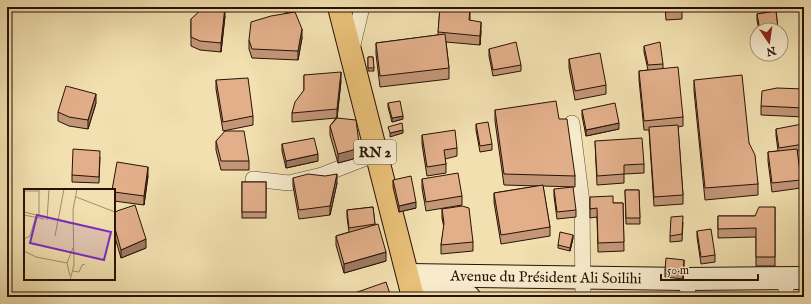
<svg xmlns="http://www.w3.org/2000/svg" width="811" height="304" font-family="'IM FELL English',serif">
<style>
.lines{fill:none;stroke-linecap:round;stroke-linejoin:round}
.street-casing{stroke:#5a4630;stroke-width:16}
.secondary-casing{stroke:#281205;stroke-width:24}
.primary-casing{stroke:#281205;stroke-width:24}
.street{stroke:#f7ebcc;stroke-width:15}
.secondary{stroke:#f7ebcc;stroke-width:22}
.primary{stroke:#e9c078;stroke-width:22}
.wall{fill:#c29677;stroke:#281205}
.shaded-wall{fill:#9e7a61;stroke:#281205}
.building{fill:#e2af8a;stroke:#281205}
.labels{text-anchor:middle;stroke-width:3.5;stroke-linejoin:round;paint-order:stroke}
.shield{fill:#f7ebcc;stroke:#665341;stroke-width:1}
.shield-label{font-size:14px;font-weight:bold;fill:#281205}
.street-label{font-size:15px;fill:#281205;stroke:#f7ebcc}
.inset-road{fill:none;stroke:#a18e6c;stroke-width:1}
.view{fill:#7b2cbf;fill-opacity:0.15;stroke:#7b2cbf;stroke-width:2}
.inset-edge{fill:none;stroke:#281205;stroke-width:2}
</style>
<rect width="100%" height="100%" fill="#f2e0b0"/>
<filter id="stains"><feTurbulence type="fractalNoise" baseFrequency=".005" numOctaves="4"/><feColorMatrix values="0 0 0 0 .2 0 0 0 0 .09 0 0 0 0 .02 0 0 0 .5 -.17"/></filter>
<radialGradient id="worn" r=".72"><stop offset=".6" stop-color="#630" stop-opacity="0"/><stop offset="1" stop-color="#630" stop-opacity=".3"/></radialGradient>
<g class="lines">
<defs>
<g id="street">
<polyline points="352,49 362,7"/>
<polyline points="572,123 582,202 583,297"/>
<polyline points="253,179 289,183 322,175 376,154"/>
<polyline points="687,279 688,297"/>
<polyline points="786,297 786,279"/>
</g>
<g id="secondary">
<path id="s1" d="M409 275 687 279 804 278"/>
<polyline points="413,297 469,297"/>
</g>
<polyline id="primary" points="339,7 413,297"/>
</defs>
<!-- street casing -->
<use href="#street" class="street-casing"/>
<!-- secondary casing -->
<use href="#secondary" class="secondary-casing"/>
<!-- primary casing -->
<use href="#primary" class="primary-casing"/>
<!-- street -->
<use href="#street" class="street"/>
<!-- secondary -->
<use href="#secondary" class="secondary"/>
<!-- primary -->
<use href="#primary" class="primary"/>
</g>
<!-- wall -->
<g class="wall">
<polygon points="285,7 297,7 297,11 293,12 302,38 298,60 252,58 249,49 249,40 286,13"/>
<polygon points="440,7 471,7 471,10 470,10 470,21 481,31 480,45 446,42 449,68 449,79 380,87 376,54 376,43 438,35"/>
<polygon points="665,7 682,7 682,19 666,20"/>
<polygon points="776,11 778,30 759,30 757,20 757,14"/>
<polygon points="225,16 221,52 200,50 191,46 191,19"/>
<polygon points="644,46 663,64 663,69 683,117 683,126 678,127 683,195 683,204 654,206 649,130 644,130 639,80 639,71 648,70 644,52"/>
<polygon points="489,49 521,65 521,71 493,76 489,56"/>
<polygon points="368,57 373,57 374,71 368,71"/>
<polygon points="569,59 606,85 606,94 575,100 569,68"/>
<polygon points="304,75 341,81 337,118 359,152 353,159 338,163 330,135 330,126 336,118 292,122 292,113 304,90"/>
<polygon points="216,80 253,116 253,125 223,131 216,89"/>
<polygon points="694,80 749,143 758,184 758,195 705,200 694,91"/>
<polygon points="804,89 804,117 761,115 761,106"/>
<polygon points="96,103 88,129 69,126 58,121 58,112"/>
<polygon points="388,103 403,119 392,122 388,107"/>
<polygon points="495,110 559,119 575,176 575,187 543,186 550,227 550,236 501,244 494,202 494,193 538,186 504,185 495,121"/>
<polygon points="582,110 619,129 586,136 582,116"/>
<polygon points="476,124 492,144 492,150 480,152 476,130"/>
<polygon points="776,129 804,132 804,150 797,151 801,180 801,188 772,192 768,161 768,152 778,151 776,135"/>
<polygon points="422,135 457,148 457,156 445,159 446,164 446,173 427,176 422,144"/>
<polygon points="216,141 249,161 249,170 221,170 216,150"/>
<polygon points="595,141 644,164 644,173 624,174 624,183 597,185"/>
<polygon points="282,144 318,161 286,168 282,151"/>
<polygon points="100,157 99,183 72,182 72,175"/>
<polygon points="148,176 144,205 114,201 114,190"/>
<polygon points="293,178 337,183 330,215 299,219 293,186"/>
<polygon points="422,179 462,196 462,205 426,211 422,188"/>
<polygon points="393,180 416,208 399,212 393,187"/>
<rect x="242" y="182" width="24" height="36"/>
<polygon points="554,189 576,210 576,217 557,219 554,196"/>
<polygon points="625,190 639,190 640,224 626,224"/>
<polygon points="590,197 613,203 623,203 624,251 598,252 597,217 590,218"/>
<polygon points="373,207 375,225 386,261 344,273 336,245 336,236 349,232 347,217 347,210"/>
<polygon points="775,207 775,266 756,266 756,237 718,238 718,216 755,216"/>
<polygon points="442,209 473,242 473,251 441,254 441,245 444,228 442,218"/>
<polygon points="114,214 146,248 121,258 114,234"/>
<polygon points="683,222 682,241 670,242 670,236"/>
<polygon points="697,231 715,255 715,262 701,264 697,237"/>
<polygon points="573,238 570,251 558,248 558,245"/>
<polygon points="684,266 683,279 665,277 665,270"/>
</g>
<!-- shaded-wall -->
<g class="shaded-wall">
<polygon points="225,7 225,16 221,52 221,43"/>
<polygon points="297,8 297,11 287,14 287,11"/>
<polygon points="481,22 481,31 480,45 480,36"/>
<polygon points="302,29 302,38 298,60 298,51"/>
<polygon points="341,72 341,81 337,118 337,109"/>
<polygon points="96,94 96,103 88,129 88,120"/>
<polygon points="403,116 403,119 392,122 392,118"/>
<polygon points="619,123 619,129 586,136 586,130"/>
<polygon points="403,130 403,133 390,137 390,133"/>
<polygon points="359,143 359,152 353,159 338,163 338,154"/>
<polygon points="318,154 318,161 286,168 286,161"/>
<polygon points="148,167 148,176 144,205 144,196"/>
<polygon points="337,174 337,183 330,215 330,206"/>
<polygon points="416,202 416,208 399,212 399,206"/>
<polygon points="573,235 573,238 570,251 570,248"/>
<polygon points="146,239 146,248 121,258 121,250"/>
<polygon points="386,252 386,261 344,273 344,264"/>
<polygon points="684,260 684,266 683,279 683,272"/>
</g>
<!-- building -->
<g class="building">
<polygon points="204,7 225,7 221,43 200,41 191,37 191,19"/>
<polygon points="285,7 297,7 297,8 287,11"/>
<polygon points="440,7 447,7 470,9 469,20 481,22 480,36 438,32"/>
<polygon points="665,7 682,7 682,10 666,12"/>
<polygon points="776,11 778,29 773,30 760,30 757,14"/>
<polygon points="295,12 302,29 298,51 252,49 249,40 251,22 271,16"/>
<polygon points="445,34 449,68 380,76 376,43"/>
<polygon points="516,42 521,65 493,70 489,49"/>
<polygon points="660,42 663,64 648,65 644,46"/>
<polygon points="600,53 606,85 575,91 569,59"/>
<polygon points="368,57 373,57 374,68 368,68"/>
<polygon points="678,67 683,117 644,121 639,71"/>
<polygon points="341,72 337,109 292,113 295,102 304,90 304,75"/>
<polygon points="742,75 749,143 755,155 758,184 705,188 694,80"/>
<polygon points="248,78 253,116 223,122 216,80"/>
<polygon points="66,86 96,94 88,120 69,117 58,112"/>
<polygon points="777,88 804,89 804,108 761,106 762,91"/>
<polygon points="400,101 403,116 392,118 388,103"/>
<polygon points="556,101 559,119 567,119 575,176 504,174 495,110"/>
<polygon points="615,103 619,123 586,130 582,110"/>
<polygon points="337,118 356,120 359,143 353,150 338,154 330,126"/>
<polygon points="488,122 492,144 480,146 476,124"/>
<polygon points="402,123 403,130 390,133 388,127"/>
<polygon points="802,124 804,132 804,144 779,148 776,129"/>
<polygon points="678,125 683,195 654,197 649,127"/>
<polygon points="455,130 457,148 444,150 446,164 427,167 422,135"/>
<polygon points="225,131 244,131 249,161 221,161 216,141"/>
<polygon points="314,138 318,154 286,161 282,144"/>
<polygon points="642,138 644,164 624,165 624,174 597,176 595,141"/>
<polygon points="73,149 100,151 99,177 72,175"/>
<polygon points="797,149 801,180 772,183 768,152"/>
<polygon points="117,162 148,167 144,196 114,192 114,190 112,190"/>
<polygon points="458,173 462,196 426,202 422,179"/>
<polygon points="308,174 325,176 337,174 330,206 299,210 293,178"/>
<polygon points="411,176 416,202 399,206 393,180"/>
<rect x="242" y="182" width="24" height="30"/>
<polygon points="543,185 550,227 501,235 494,193"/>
<polygon points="573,187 576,210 557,212 554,189"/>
<polygon points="625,190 639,190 640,218 626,218"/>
<polygon points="613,196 613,203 623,203 624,242 598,243 597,208 590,209 590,197"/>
<polygon points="135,205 146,239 121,250 114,225 114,214 117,211"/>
<polygon points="462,206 469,208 473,242 441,245 444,223 442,209"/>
<polygon points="373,207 375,224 349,228 347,210"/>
<polygon points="759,207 775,207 775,257 756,257 756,228 718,229 718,216 755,216"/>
<polygon points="683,216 682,234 670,236 671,217"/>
<polygon points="378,224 386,252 344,264 336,236"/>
<polygon points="711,229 715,255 701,257 697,231"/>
<polygon points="560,232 573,235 570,248 558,245"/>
<polygon points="666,258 684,260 683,272 665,270"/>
<polygon points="386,282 391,297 346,297 346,296"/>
</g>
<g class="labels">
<!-- shield labels -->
<rect class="shield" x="354" y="140" width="42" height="24" rx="3"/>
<g class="shield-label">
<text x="375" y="157">RN 2</text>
</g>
<!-- street labels -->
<g class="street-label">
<text dy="5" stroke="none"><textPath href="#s1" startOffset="137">Avenue du Président Ali Soilihi</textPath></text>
</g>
</g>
<!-- overview -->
<g transform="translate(24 189)">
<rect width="91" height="91" fill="#f2e0b0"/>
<path class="inset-road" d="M0 2H15M52 8 91 23M0 23 49 35M0 26 20 30M15 27V0M23 31 25 0M31 47 40 0M0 50 6 47 12 27M0 62 12 68 43 74M49 82 55 83 58 76 61 75M46 87 43 74 49 59M46 91 50 76 49 21 53 0"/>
<path class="view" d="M13 26 87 43 80 71 6 54Z"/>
<rect width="91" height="91" class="inset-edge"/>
</g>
<!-- margin -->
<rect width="811" height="304" fill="none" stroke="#f2e0b0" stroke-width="24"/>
<rect x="8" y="8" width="795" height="288" fill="none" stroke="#281205" stroke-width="2"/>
<rect x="12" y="12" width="787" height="280" fill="none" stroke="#281205"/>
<!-- north arrow -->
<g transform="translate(769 42) rotate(167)"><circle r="19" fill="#f7ebcc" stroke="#a4947c"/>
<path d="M0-3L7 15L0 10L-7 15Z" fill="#8f2418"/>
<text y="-6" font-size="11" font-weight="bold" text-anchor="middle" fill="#281205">N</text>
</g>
<!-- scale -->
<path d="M661 274v6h97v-6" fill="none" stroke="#281205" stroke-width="2"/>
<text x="667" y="274" font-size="12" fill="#281205" stroke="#f7ebcc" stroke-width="3" paint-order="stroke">50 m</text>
<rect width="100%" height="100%" filter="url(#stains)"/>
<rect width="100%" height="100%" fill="url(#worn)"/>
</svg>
